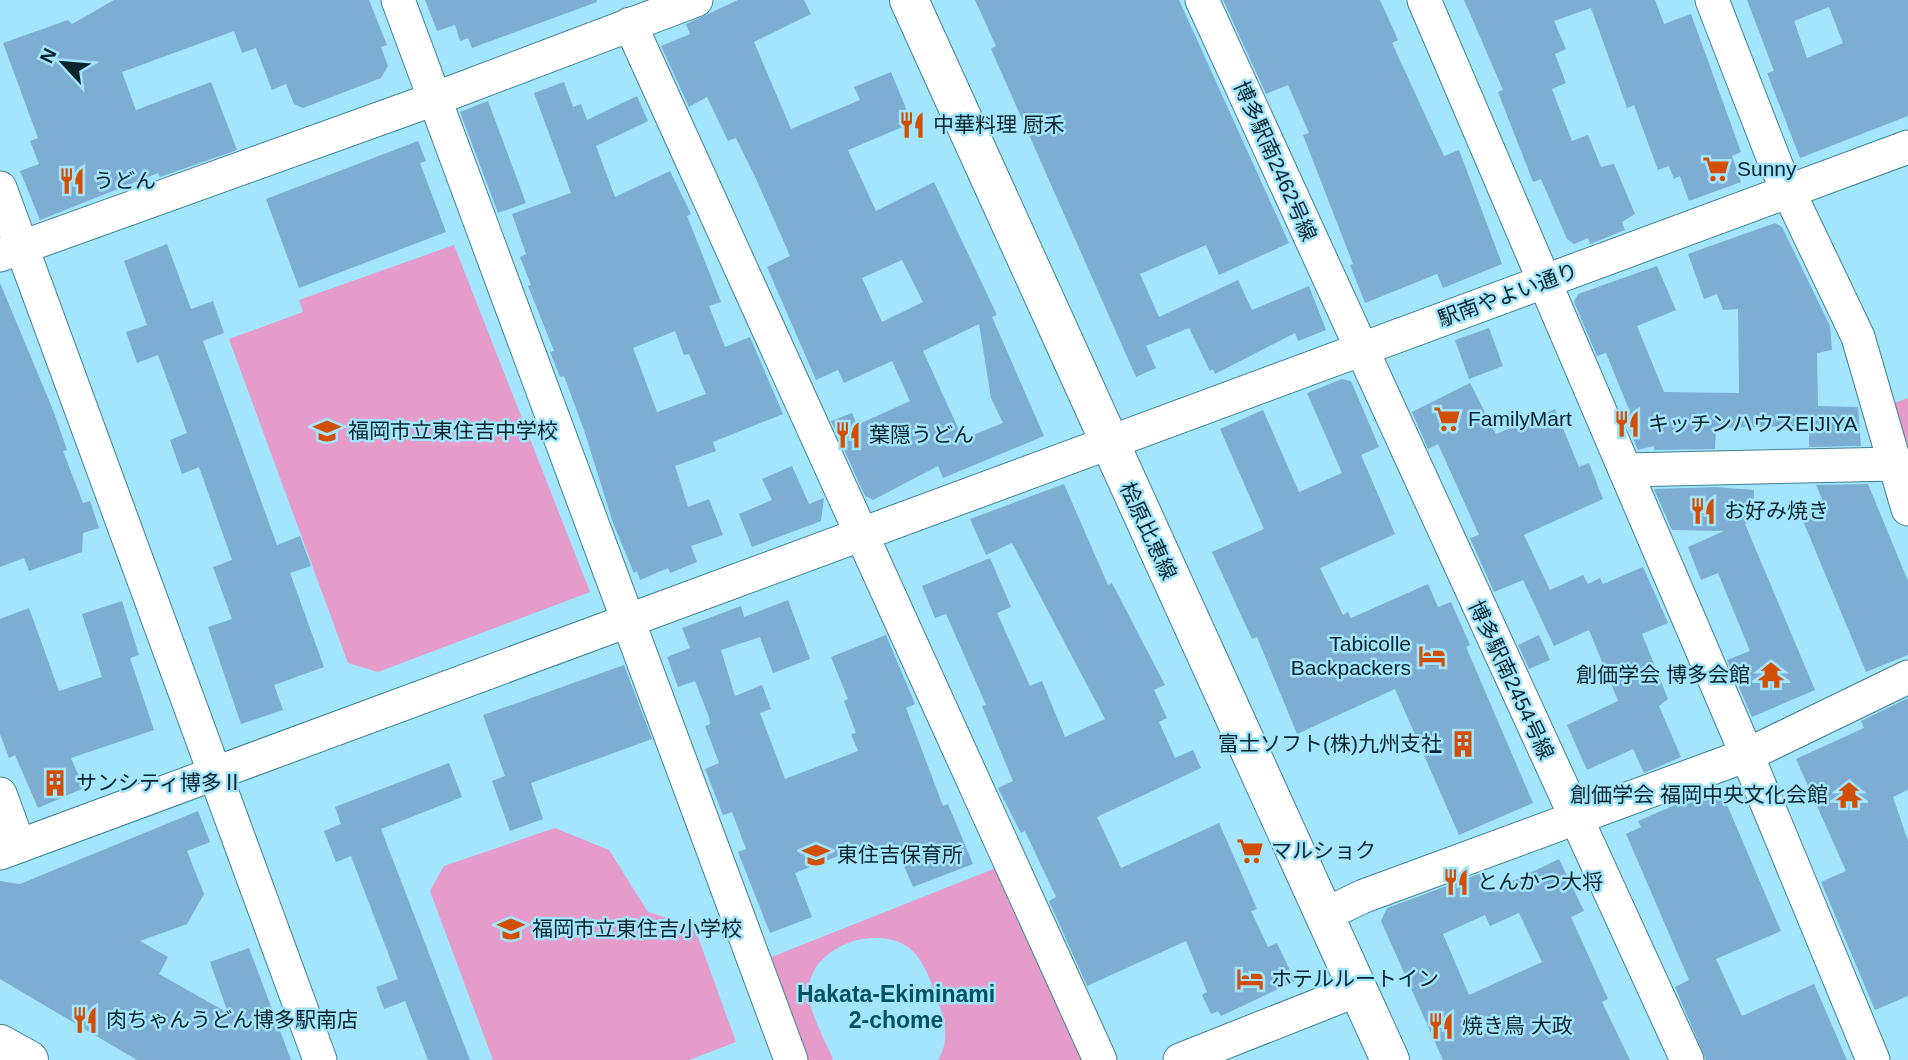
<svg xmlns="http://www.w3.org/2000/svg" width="1908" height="1060" font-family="Arial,'Noto Sans JP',sans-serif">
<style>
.green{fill:#e59cca}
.building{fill:#7dadd2;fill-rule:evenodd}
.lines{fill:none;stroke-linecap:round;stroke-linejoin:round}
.minor-casing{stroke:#3f8095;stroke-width:35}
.major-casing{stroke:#3f8095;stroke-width:40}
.highway-casing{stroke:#3f8095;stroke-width:40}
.minor{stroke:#fff;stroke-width:33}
.major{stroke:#fff;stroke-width:38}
.highway{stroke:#fff;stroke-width:38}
.labels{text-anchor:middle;stroke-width:5;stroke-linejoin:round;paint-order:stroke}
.poi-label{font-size:21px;fill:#08242d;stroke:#a2e5fc;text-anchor:start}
.street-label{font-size:21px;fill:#08242d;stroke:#a2e5fc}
.neighbourhood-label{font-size:23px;font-weight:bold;fill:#015164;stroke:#a2e5fc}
</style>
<rect width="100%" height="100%" fill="#a2e5fc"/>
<!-- green -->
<g class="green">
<polygon points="454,245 590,592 378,672 348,663 229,339 303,312 299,300"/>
<polygon points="1908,398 1908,466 1892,404"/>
<polygon points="555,828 609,850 648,912 694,926 736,1042 689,1060 493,1060 430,891 444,866"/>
<path d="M996 868 1083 1060H938C949 1042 946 1023 939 1004 932 985 925 960 909 948 876 922 805 948 809 995 810 1015 826 1041 833 1060H806L769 958Z"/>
</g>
<!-- building -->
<g class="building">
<polygon points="114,0 369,0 387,45 381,47 388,66 381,78 303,108 294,104 286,84 272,90 256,48 242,53 234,31 122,72 136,110 211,82 237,150 160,177 158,173 40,220 20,171 39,164 30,141 38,138 3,43 68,20 72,24"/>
<polygon points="425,0 597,0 597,2 472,48 468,38 460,41 455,25 437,31"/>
<path d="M738 0H804L811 14 754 42 791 129 860 100 854 87 891 72 912 123 848 150 876 211 934 182 997 315 992 317 1044 436 943 478 938 466 873 500 865 496 831 421 852 413 857 425 910 401 892 361 844 383 838 370 816 380 767 267 790 256 757 181 736 138 728 141 707 97 689 107 661 46 690 34 686 24ZM902 260 923 302 882 322 862 278ZM979 324 991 398 1003 423 963 439 923 351Z"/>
<polygon points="975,0 1179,0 1289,243 1219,275 1206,245 1140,274 1159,317 1238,280 1252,310 1309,286 1326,330 1298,341 1295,333 1215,374 1213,369 1210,371 1189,328 1146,346 1156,368 1136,377 991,49 996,46"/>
<polygon points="1223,0 1380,0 1398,40 1392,43 1444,156 1459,150 1502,264 1443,288 1437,274 1365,303 1350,265 1353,264 1303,135 1309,133 1288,85 1266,94"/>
<polygon points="1464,0 1655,0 1664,24 1691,14 1741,152 1732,156 1741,182 1689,201 1680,176 1674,179 1669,166 1658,170 1634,105 1627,108 1591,8 1554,21 1566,49 1555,54 1566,83 1552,89 1572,141 1588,135 1601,167 1614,164 1635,214 1622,222 1625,230 1590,244 1588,238 1574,244 1567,239 1541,179 1533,182 1498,92 1503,90"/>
<path d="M1747 0H1908V116L1800 158 1767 73 1774 71ZM1829 7 1843 43 1807 58 1794 21Z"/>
<path d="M564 82 573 107 581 104 587 120 637 96 648 121 596 146 615 197 670 171 691 214 687 216 721 302 709 306 725 347 750 337 783 414 713 442 716 451 675 466 688 507 709 499 723 535 691 546 697 562 670 573 668 568 640 580 637 571 634 573 613 523 584 430 564 376 560 377 550 352 554 351 528 286 531 285 520 257 526 254 512 214 571 193 534 93ZM675 331 684 355 689 354 706 394 657 412 633 348Z"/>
<polygon points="488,101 526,203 498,213 460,112"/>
<polygon points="418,141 426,161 420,163 446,232 299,288 266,199"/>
<polygon points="1775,223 1782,227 1830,326 1832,350 1817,353 1818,406 1858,407 1861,446 1809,447 1809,426 1716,428 1715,449 1654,450 1654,446 1638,450 1623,415 1630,412 1606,353 1597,356 1574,302 1578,294 1657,266 1676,310 1637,326 1664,392 1739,393 1738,309 1723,310 1717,294 1704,299 1688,254"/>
<polygon points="167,244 191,309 213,301 224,333 203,341 277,545 300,536 311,566 290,573 324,667 274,685 283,710 241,724 208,627 232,619 213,567 232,560 199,467 182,474 170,440 187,433 158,355 137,363 126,332 147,325 124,261"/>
<polygon points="0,283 53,410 67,450 63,451 83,503 90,501 99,528 83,533 82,552 29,571 24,558 0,567"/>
<polygon points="1489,328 1503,366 1469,379 1455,340"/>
<polygon points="1342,379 1351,381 1379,447 1361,455 1395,534 1320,568 1343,615 1348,612 1351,618 1428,584 1438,607 1451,602 1470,645 1466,647 1533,803 1459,835 1395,689 1297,734 1257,637 1252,639 1212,552 1264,529 1220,429 1263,410 1299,492 1342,473 1307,393"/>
<polygon points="1470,383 1496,434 1555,409 1579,467 1589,463 1603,499 1524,535 1550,590 1583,575 1588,584 1600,578 1603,584 1643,567 1668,623 1642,634 1668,699 1659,706 1681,757 1644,773 1633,749 1587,770 1567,725 1618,701 1589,630 1554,646 1523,580 1494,592 1470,538 1479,535 1438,444 1428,449 1412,412"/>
<polygon points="792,466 809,504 824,498 821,521 752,547 739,514 772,500 762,479"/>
<polygon points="1064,484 1108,585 1112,583 1165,685 1154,690 1167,718 1159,722 1175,758 1193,750 1201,768 1097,817 1121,868 1219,823 1257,909 1251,911 1268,947 1277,943 1295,981 1221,1016 1218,1011 1211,1014 1202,995 1207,992 1186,941 1087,986 1049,901 1056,897 1025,831 1021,833 998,788 1013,781 982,706 986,705 946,614 935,618 922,586 990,558 1011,607 997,613 1030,686 1042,681 1065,737 1105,719 1012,543 986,555 970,519"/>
<polygon points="1868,484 1908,581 1908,655 1866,672 1798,509 1822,499 1816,485"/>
<polygon points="1715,487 1754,490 1753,520 1745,524 1815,690 1752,717 1727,660 1750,651 1718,573 1701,580 1688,547 1724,531 1672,530 1654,489"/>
<polygon points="788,600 810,659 773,673 760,637 721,650 735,696 762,685 771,709 760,713 785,779 858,751 851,734 856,733 844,701 848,699 831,657 886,635 915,704 906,708 943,806 948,804 973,864 913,887 898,852 873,861 866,845 795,873 812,917 770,933 738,852 746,849 732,812 723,815 705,769 719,763 705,726 710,724 709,717 695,681 678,687 667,657 690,648 682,628 741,606 744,617"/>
<polygon points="122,601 139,655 130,658 154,730 71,758 84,788 38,808 15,755 9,758 0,734 0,619 29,608 59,691 102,677 82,614"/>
<polygon points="1539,635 1550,660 1529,669 1518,645"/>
<polygon points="624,665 652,739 531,783 543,819 510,831 492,781 505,776 483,715"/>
<polygon points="1908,698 1908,790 1893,797 1908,841 1908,996 1875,1010 1821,882 1846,871 1796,759 1864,728 1861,721"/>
<polygon points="449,763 462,797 381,829 470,1060 428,1060 405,1001 384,1009 376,987 398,979 351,856 336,862 324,831 341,824 335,807"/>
<polygon points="1719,786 1781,931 1716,959 1742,1016 1814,984 1847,1060 1706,1060 1675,987 1689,980 1626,834 1641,827 1638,821"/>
<polygon points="198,811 210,842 187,851 204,894 187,924 140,941 168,957 159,974 228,1013 210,962 249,948 291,1060 137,1060 0,979 0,881 20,884"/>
<path d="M1559 859 1584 911 1571 917 1608 999 1602 1002 1630 1060H1443L1381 921 1387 908 1482 873 1490 892ZM1519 913 1542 962 1469 995 1443 934 1485 915 1490 926Z"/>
</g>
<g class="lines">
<defs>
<g id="minor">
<polyline points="398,0 791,1060"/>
<polyline points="1202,0 1687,1060"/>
<polyline points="1424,0 1747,755 1873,1060"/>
<polyline points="1712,0 1776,165 1858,337 1908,509"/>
<polyline points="630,24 1100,1060"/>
<polyline points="0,188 320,1060"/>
<polyline points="0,255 437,98 696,0"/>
<polyline points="1625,470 1896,464"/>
<polyline points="0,794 19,846"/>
<polyline points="0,853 1908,147"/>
<polyline points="1324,915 1364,896 1747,755 1908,677"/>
<polyline points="1180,1060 1357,990"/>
</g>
<polyline id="major" points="909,0 1390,1060"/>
<polyline id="highway" points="0,1044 29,1060"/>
</defs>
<!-- minor casing -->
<use href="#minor" class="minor-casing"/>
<!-- major casing -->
<use href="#major" class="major-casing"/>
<!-- highway casing -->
<use href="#highway" class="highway-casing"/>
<!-- minor -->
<use href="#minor" class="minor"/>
<!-- major -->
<use href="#major" class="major"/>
<!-- highway -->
<use href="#highway" class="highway"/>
</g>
<!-- icons -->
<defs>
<symbol id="restaurant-bare" viewBox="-9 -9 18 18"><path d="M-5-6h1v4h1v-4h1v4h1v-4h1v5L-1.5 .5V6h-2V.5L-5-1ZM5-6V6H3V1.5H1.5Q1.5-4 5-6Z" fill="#d24e03" stroke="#a2e5fc" stroke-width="2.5" paint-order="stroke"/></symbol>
<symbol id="supermarket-bare" viewBox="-9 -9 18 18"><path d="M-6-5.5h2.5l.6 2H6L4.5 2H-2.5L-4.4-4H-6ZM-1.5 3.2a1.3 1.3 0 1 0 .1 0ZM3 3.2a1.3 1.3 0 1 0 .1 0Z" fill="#d24e03" stroke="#a2e5fc" stroke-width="2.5" paint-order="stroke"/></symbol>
<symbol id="school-bare" viewBox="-9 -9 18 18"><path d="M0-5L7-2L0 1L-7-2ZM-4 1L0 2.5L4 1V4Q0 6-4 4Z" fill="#d24e03" stroke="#a2e5fc" stroke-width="2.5" paint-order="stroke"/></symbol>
<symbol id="hotel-bare" viewBox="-9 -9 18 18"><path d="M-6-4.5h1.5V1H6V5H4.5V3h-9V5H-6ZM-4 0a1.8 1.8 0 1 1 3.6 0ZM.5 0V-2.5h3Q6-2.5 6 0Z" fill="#d24e03" stroke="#a2e5fc" stroke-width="2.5" paint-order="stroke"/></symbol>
<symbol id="temple-bare" viewBox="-9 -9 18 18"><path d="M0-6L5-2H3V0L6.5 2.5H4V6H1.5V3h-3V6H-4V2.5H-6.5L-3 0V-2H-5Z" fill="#d24e03" stroke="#a2e5fc" stroke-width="2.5" paint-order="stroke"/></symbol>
<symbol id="building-bare" viewBox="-9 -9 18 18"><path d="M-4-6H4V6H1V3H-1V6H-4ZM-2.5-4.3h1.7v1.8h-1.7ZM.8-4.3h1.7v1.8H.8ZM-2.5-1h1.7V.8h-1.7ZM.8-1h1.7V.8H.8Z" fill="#d24e03" stroke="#a2e5fc" stroke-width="2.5" paint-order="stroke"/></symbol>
</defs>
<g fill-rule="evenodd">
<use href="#restaurant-bare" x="893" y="106" width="38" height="38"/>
<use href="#supermarket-bare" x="1697" y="150" width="38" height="38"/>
<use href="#restaurant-bare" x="53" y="162" width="38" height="38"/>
<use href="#supermarket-bare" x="1428" y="400" width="38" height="38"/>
<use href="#restaurant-bare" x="1608" y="405" width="38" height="38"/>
<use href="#school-bare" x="308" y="412" width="38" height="38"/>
<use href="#restaurant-bare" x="829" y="416" width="38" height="38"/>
<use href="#restaurant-bare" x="1684" y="492" width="38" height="38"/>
<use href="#hotel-bare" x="1413" y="637" width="38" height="38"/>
<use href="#temple-bare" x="1752" y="656" width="38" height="38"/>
<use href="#building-bare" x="1444" y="725" width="38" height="38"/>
<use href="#building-bare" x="36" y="764" width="38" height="38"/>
<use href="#temple-bare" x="1830" y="776" width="38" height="38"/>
<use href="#supermarket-bare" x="1231" y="832" width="38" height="38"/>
<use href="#school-bare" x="797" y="836" width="38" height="38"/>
<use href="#restaurant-bare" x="1437" y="863" width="38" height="38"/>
<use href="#school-bare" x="492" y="910" width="38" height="38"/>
<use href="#hotel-bare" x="1231" y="960" width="38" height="38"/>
<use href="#restaurant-bare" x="66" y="1001" width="38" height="38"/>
<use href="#restaurant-bare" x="1422" y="1007" width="38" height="38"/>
</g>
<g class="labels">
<!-- poi labels -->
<g class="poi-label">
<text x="933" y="132">中華料理 厨禾</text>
<text x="1737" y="176">Sunny</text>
<text x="93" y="188">うどん</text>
<text x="1468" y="426">FamilyMart</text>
<text x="1648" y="431">キッチンハウスEIJIYA</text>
<text x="348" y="438">福岡市立東住吉中学校</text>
<text x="869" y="442">葉隠うどん</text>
<text x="1724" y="518">お好み焼き</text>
<text x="1411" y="651" text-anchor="end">Tabicolle<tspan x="1411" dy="24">Backpackers</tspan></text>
<text x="1750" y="682" text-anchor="end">創価学会 博多会館</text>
<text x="1442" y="751" text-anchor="end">富士ソフト(株)九州支社</text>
<text x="76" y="790">サンシティ博多Ⅱ</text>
<text x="1828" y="802" text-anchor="end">創価学会 福岡中央文化会館</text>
<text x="1271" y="858">マルショク</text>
<text x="837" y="862">東住吉保育所</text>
<text x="1477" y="889">とんかつ大将</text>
<text x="532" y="936">福岡市立東住吉小学校</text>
<text x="1271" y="986">ホテルルートイン</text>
<text x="106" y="1027">肉ちゃんうどん博多駅南店</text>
<text x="1462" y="1033">焼き鳥 大政</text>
</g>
<!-- street labels -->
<g class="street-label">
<text transform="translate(1275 161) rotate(66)" y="7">博多駅南2462号線</text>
<text transform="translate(1508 295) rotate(-20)" y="7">駅南やよい通り</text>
<text transform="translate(1148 531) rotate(65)" y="7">桧原比恵線</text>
<text transform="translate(1511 680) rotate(65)" y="7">博多駅南2454号線</text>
</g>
<!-- neighbourhood labels -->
<g class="neighbourhood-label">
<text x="896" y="1002">Hakata-Ekiminami<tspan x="896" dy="26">2-chome</tspan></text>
</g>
</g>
<!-- north arrow -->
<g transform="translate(63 63) rotate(296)" stroke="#a2e5fc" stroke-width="5" paint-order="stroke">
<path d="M0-5L12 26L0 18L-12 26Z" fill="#08242d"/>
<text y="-10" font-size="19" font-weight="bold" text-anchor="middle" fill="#08242d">N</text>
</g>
</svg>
